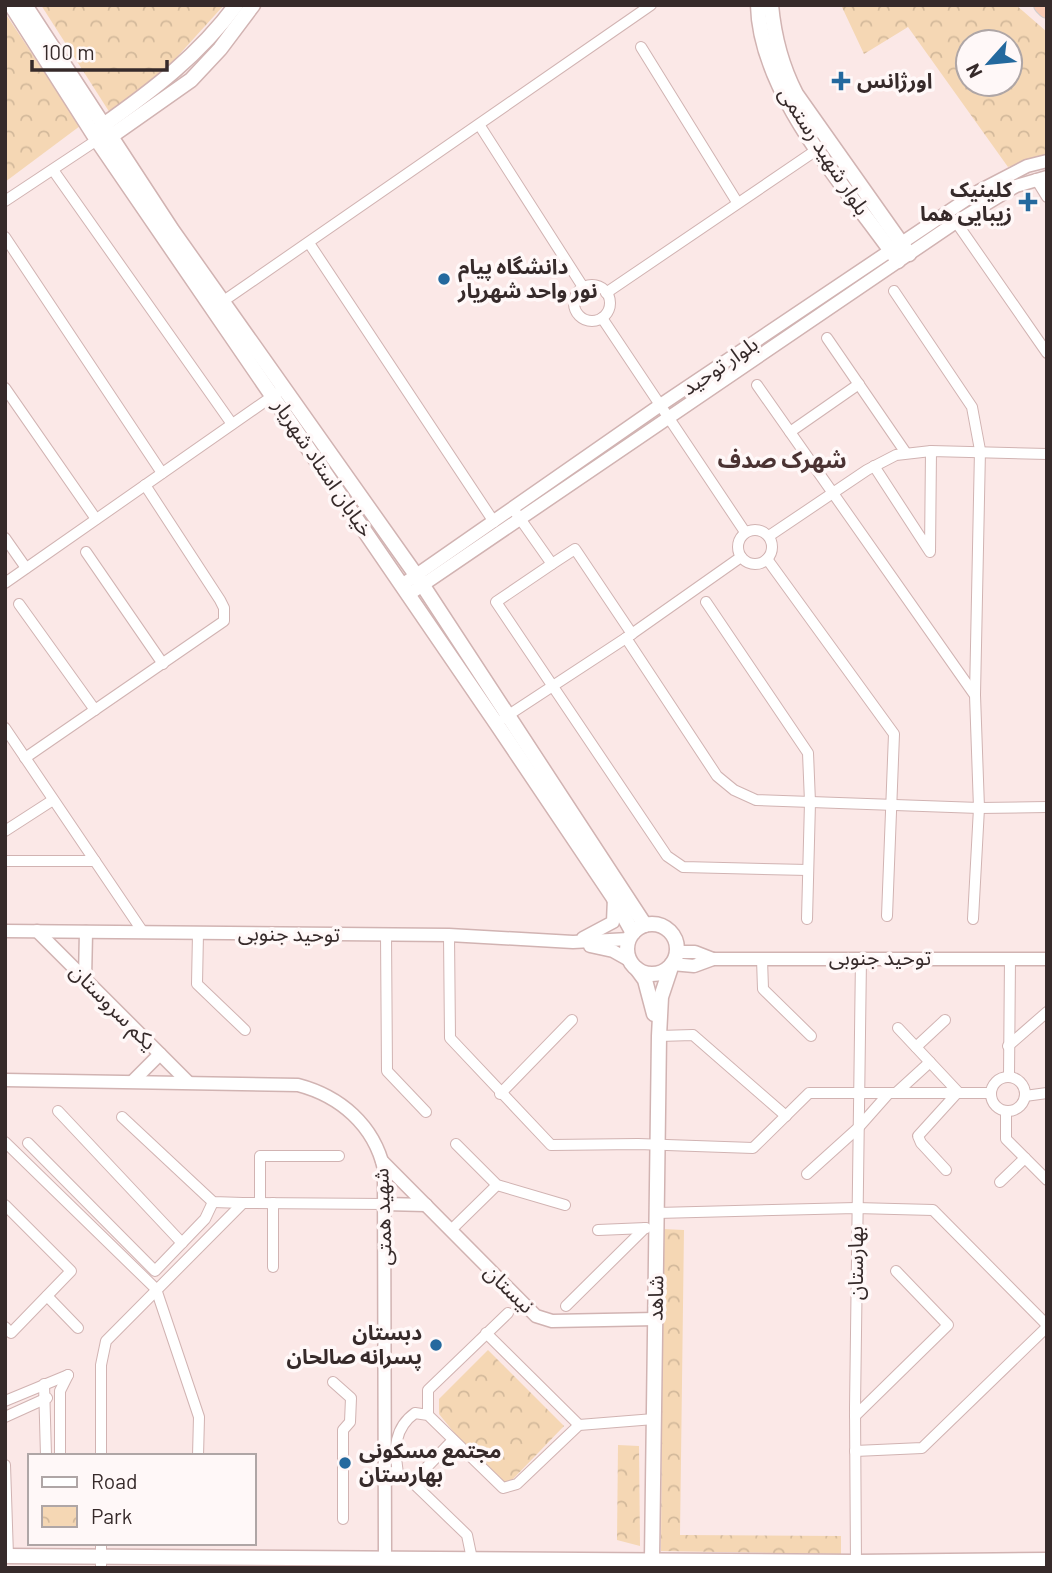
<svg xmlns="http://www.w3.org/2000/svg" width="1052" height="1573" font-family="Barlow,'Noto Sans Arabic',sans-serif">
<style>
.park{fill:url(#park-crowns);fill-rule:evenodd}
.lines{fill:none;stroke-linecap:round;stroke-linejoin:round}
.minor-casing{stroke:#d1b3b2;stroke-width:12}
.tertiary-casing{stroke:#d1b3b2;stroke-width:15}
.secondary-casing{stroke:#d1b3b2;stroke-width:17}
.trunk-casing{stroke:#cfcccc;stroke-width:20}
.minor{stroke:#fff;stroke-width:10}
.tertiary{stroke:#fff;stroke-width:12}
.secondary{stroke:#fff;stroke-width:14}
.trunk{stroke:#facab4;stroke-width:18}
.poi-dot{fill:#24699e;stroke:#fff8f8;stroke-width:2.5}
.labels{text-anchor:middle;stroke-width:7;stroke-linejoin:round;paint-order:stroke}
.poi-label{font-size:21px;font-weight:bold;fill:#362a2a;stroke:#fff8f8;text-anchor:start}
.street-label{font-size:21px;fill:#362a2a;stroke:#fff8f8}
.neighbourhood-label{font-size:23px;font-weight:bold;fill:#4b3333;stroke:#fff8f8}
</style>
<defs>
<pattern id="park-crowns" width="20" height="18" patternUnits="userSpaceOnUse" patternTransform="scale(1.75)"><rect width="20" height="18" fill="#f5d7b4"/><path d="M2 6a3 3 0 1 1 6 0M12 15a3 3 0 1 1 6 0" fill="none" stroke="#d3b99b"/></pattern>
</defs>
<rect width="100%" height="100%" fill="#fbe8e7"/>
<!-- park -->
<g class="park">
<polygon points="41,5 224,5 158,78 110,113"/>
<path d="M841 5H1016L1047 32V155L1008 167 908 27 864 54ZM968 42H1010V84H968Z"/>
<polygon points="5,13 80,126 5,182"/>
<polygon points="663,1229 684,1230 680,1535 841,1536 841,1554 661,1551"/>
<polygon points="488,1350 564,1426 512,1480 496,1484 439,1414 439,1399"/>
<polygon points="618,1445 639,1446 640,1546 617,1540"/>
</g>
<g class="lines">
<defs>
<g id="minor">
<polyline points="641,47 737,202"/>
<polyline points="480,126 583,287"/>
<polyline points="53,170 232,424"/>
<polyline points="1036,179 1047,197"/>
<polyline points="5,201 97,140"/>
<polyline points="956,222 1047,353"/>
<polyline points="5,237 162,473"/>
<polyline points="309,243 494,522"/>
<circle cx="592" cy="303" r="18"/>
<polyline points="894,291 972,407 980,450 975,695 979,808 973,919"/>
<polyline points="606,293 818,149"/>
<polyline points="222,302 651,5"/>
<polyline points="602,318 745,532"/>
<polyline points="827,338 906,453"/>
<polyline points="757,385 974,694"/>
<polyline points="5,388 96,519"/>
<polyline points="790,432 859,384"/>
<polyline points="874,466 930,552 931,451"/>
<polyline points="516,513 552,564 496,602 667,856 683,867 808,870"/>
<circle cx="755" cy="547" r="17"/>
<polyline points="769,536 867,470 896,455 931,451 1047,454"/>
<polyline points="5,538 26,568"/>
<polyline points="86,552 163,664"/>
<polyline points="767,559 894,734 887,916"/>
<polyline points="552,564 575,549 632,634"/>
<polyline points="5,583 277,393"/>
<polyline points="706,602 808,753 810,802 807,919"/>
<polyline points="19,604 95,710"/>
<polyline points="626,638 717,776 734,790 756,800 979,808 1047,807"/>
<polyline points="504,718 626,638 741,557"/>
<polyline points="5,728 143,932"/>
<polyline points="25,758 224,621 224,608 220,600 145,485"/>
<polyline points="5,831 53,800"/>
<polyline points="5,861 95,861"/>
<polyline points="198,933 197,984 245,1030"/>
<polyline points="386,934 387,1071 426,1112"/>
<polyline points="449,935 450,1038 551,1145 638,1144 753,1148 809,1093 990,1093"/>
<polyline points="762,959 763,989 811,1036"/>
<polyline points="898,1028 958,1092 918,1136 921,1143 946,1170"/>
<polyline points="659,1036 693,1035 786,1116"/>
<polyline points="1008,1046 1047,1012"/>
<polyline points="916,1047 945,1020"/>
<polyline points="1009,1076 1010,958"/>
<circle cx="1008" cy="1094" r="17"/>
<polyline points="896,1093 930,1062"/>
<polyline points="500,1094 572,1020"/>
<polyline points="1025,1096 1047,1093"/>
<polyline points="58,1111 182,1243"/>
<polyline points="1006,1111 1006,1139 1047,1180"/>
<polyline points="122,1117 213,1202 243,1203"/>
<polyline points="5,1142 156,1289 199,1417 198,1456"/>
<polyline points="28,1143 155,1271 205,1219 213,1202"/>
<polyline points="456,1144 497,1185 565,1205"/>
<polyline points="807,1174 858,1128 889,1093"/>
<polyline points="1000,1182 1025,1158"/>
<polyline points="260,1203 260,1156 339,1156"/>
<polyline points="5,1205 71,1271 11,1333 5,1327"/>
<polyline points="657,1213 856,1208 933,1210 1047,1325"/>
<polyline points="451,1230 497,1185"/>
<polyline points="598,1230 646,1228"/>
<polyline points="273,1267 273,1203"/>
<polyline points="47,1296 78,1328"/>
<polyline points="566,1306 645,1228"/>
<polyline points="486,1333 579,1425"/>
<polyline points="333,1382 351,1398 350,1422 343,1430 343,1519"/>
<polyline points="44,1384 46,1456"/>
<polyline points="5,1401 68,1375"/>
<polyline points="428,1415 428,1390 508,1313"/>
<polyline points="855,1416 948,1325 896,1271"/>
<polyline points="5,1417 47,1398"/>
<polyline points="855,1451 922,1448 1047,1327"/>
<polyline points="60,1456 60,1391 68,1375"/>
<polyline points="101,1456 101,1365 106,1341 243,1203 385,1204"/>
<polyline points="5,1465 8,1556"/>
<polyline points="393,1472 409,1479 467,1535 472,1559"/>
<path d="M398 1473C394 1449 394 1428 415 1413L428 1415 503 1488 517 1484 579 1425 654 1419"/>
<polyline points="418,1487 425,1469 453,1440"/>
<polyline points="856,1566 855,1408 861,958"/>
<polyline points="101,1568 101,1543"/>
</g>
<g id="tertiary">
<polyline points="402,585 659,406 979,191 1027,166 1047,161"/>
<polyline points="408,595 956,222 1016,186 1047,177"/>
<polyline points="5,931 449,935 573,942 629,939"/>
<polyline points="37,931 188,1082"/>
<polyline points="583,938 613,922 614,898"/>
<polyline points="590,946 613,951 629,960"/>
<polyline points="677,952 695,952 713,959"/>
<polyline points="672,964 694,966 713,959 1047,959"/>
<polyline points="85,979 86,932"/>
<path d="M5 1080 298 1085C340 1096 374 1125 384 1169L385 1558"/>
<polyline points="133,1081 160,1054"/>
<polyline points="382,1161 536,1316 552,1321 656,1319"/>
<polyline points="385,1204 426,1205"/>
</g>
<g id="secondary">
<polyline points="11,5 97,140 496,723 613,897 633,933"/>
<polyline points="25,5 172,230 416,575 645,925"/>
<path d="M758 5C760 96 849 190 898 261"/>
<path d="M771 5C774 38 781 65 796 94L909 254"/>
<path d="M100 133 102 126C153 90 199 55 236 5"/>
<polyline points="101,139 110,137 191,80 220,49 253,5"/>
<circle cx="652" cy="949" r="25"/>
<polyline points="637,969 645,980 654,1014"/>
<polyline points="5,1556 856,1562 1047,1560"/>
<polyline points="652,1559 659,1036 661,997 672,964"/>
</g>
<polyline id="trunk" points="1043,5 1047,9"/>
</defs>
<!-- minor casing -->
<use href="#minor" class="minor-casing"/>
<!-- tertiary casing -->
<use href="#tertiary" class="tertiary-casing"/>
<!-- secondary casing -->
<use href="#secondary" class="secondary-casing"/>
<!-- trunk casing -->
<use href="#trunk" class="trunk-casing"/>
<!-- minor -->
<use href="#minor" class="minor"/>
<!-- tertiary -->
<use href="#tertiary" class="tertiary"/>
<!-- secondary -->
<use href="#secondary" class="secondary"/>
<!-- trunk -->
<use href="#trunk" class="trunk"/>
</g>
<!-- markers -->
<g class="poi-dot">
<path d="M837.5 70.5h7v7h7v7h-7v7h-7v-7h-7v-7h7z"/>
<path d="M1024.5 191.5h7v7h7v7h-7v7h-7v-7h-7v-7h7z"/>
<circle cx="444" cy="279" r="7"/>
<circle cx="436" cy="1345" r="7"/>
<circle cx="345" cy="1463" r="7"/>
</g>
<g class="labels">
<!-- poi labels -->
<g class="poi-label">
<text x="857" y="88">اورژانس</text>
<text x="1012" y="197" text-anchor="end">کلینیک<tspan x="1012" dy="24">زیبایی هما</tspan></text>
<text x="458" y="274">دانشگاه پیام<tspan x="458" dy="24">نور واحد شهریار</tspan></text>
<text x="422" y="1340" text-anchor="end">دبستان<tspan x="422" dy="24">پسرانه صالحان</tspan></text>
<text x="359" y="1458">مجتمع مسکونی<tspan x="359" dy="24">بهارستان</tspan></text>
</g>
<!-- street labels -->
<g class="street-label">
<text transform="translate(824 151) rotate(57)" y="7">بلوار شهید رستمی</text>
<text transform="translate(720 366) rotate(-34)" y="7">بلوار توحید</text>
<text transform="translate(323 468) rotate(56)" y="7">خیابان استاد شهریار</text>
<text transform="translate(289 934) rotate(1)" y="7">توحید جنوبی</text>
<text x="880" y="965">توحید جنوبی</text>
<text transform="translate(113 1007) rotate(45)" y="7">یکم سروستان</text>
<text transform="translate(383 1217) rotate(-92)" y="7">شهید همتی</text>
<text transform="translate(856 1263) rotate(-90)" y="7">بهارستان</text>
<text transform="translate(509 1289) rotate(44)" y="7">نيستان</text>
<text transform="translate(656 1298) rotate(-89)" y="7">شاهد</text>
</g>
<!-- neighbourhood labels -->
<g class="neighbourhood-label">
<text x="782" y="468">شهرک صدف</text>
</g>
</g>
<!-- border -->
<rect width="1052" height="1573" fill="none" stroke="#362a2a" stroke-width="14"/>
<!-- legend -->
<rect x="28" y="1454" width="228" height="91" fill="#fff8f8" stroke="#afa6a6" stroke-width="2"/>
<rect x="42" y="1477" width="35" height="10" fill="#ffffff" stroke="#afa6a6" stroke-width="2"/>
<text x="91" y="1489" font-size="21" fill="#362a2a">Road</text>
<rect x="42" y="1506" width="35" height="21" fill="url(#park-crowns)" stroke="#afa6a6" stroke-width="2"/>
<text x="91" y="1524" font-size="21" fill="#362a2a">Park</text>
<!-- north arrow -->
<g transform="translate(989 63) rotate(243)"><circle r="33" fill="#fff8f8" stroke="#afa6a6" stroke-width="2"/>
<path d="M0-5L12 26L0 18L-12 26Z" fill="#24699e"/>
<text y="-10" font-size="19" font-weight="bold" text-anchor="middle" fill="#362a2a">N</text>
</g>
<!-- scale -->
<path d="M32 60v10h135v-10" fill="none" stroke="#362a2a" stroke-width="3.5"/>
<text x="42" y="60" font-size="21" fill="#362a2a" stroke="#fff8f8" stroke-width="5" paint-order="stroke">100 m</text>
</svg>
